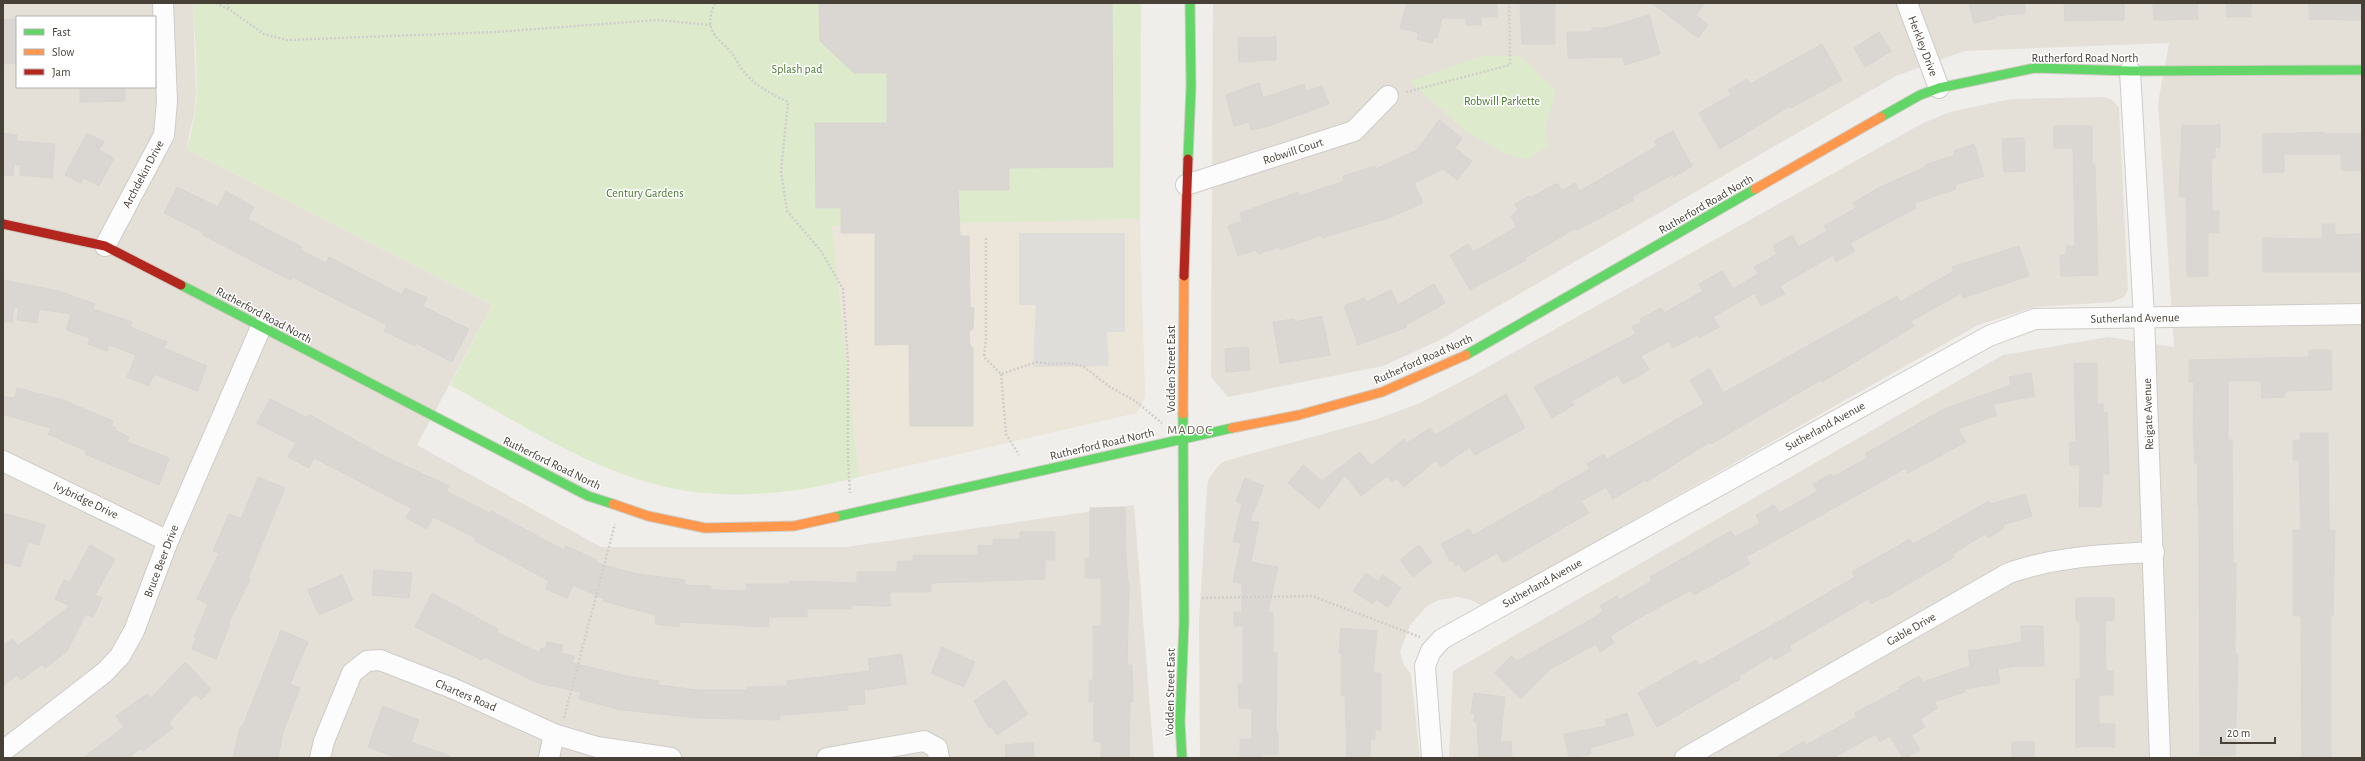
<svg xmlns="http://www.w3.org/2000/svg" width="2365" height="761" font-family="'Alegreya Sans',sans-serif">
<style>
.residential{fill:#e4e0d8;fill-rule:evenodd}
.education{fill:#ebe5da}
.green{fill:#deeacc}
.parking{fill:#dfddda}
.building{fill:#dad7d3;stroke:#d8d5d1}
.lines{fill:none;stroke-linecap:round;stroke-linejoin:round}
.street-casing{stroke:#ceccc8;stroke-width:22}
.fast-casing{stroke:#cfcbc2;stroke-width:11}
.slow-casing{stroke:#cfcbc2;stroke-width:11}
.jam-casing{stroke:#cfcbc2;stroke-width:11}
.path{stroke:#d0cecb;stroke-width:2.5;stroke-dasharray:2 2;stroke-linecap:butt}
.street{stroke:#fdfcfc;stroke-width:20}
.fast{stroke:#63d668;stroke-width:9}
.slow{stroke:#ff974d;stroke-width:9}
.jam{stroke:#b3261e;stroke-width:9}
.labels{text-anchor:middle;stroke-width:3;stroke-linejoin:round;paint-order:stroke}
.street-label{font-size:12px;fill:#464037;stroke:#fff}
.park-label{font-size:12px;fill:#49762c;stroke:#fff}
.neighbourhood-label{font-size:13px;letter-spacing:1px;fill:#685d4e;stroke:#fff}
</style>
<rect width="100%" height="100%" fill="#f0eeeb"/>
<!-- residential -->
<g class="residential">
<path d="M3 3H193L196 91 194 114 186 149 492 305 417 445 601 547H846L1134 505 1154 758H3ZM17 17H155V87H17Z"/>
<polygon points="1213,3 2362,3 2362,758 1449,758 1453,671 2003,355 2108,337 2174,347 2158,103 2169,43 1965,51 1896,76 1438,341 1383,366 1228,397 1211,377"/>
<polygon points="2104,97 2112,100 2119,107 2128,290 2124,297 2112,302 2036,307 1978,325 1482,606 1471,600 1458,597 1439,600 1427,606 1410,625 1400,652 1404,665 1411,674 1420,758 1200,758 1199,622 1207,488 1209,478 1219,465 1225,461 1374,420 1420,403 1475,374 1923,123 1950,112 2011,99"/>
</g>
<!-- education -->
<polygon class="education" points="1140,219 1145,397 1137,413 859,477 832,225"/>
<!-- green -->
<g class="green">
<path d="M193 3H1141L1140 219 832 226 859 477C781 497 706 504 628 476 567 455 507 416 450 385L492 305 186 149C203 104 195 50 193 3Z"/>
<polygon points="1484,55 1522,57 1556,91 1545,128 1549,146 1527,159 1505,154 1464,130 1410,81"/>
</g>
<!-- parking -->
<polygon class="parking" points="1019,233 1125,233 1125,332 1107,332 1109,366 1033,367 1036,305 1019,305"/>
<!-- building -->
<g class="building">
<polygon points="819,3 1112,3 1113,167 1009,168 1009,190 958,190 960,236 969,236 970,307 974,308 973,329 969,331 970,345 973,349 973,426 910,426 909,344 875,345 875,233 841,233 841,208 816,208 815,123 887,123 887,73 854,73 820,41"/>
<polygon points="1407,3 1497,3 1497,17 1481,17 1481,25 1466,25 1466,18 1442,18 1437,38 1434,37 1432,43 1417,39 1419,33 1400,28"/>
<polygon points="1652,3 1705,3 1696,15 1708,25 1698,38"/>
<polygon points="1969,3 2025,3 2025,13 1995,16 1996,18 1974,23"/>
<polygon points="2064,3 2124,3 2124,20 2065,21"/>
<polygon points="2153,3 2197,3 2198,19 2154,20"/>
<polygon points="2227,3 2251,3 2251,17 2226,17"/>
<polygon points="2309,3 2362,3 2362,20 2309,19"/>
<polygon points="1555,4 1555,44 1522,44 1520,5"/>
<polygon points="1649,15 1660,54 1625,65 1623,57 1568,58 1567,32 1588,32 1593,30 1592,28 1605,28"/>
<polygon points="17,19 17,63 3,64 3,20"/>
<polygon points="1879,32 1891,51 1865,67 1854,48"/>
<polygon points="1238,37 1276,37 1276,60 1239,62"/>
<polygon points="1822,44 1842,80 1791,108 1790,106 1720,149 1699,113 1731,95 1728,90 1747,79 1750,84"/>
<polygon points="1259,83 1263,98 1304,84 1306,91 1322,86 1329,104 1269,126 1251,130 1249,122 1234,126 1226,95"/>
<polygon points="80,87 125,87 125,101 80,102"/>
<polygon points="1439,120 1462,138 1455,148 1472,161 1457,180 1443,169 1414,183 1423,203 1391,217 1322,238 1321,235 1280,250 1279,247 1258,254 1256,250 1238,256 1228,226 1242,221 1240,213 1298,192 1299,196 1344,181 1343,176 1375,166 1376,169 1417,150"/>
<polygon points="2182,125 2220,125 2220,147 2215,147 2215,158 2211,158 2212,211 2219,211 2219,233 2208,233 2208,276 2187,277 2186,197 2179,197"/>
<polygon points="2054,126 2092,126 2092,164 2095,164 2098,275 2061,276 2060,255 2066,255 2066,246 2075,246 2073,148 2054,148"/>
<polygon points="1673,131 1692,166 1674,177 1673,174 1632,197 1634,200 1577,230 1576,228 1525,258 1526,260 1470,290 1450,255 1468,244 1473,252 1517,227 1511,216 1518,210 1515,204 1529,196 1530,198 1555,184 1558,184 1562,191 1575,183 1580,191 1657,146 1654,141"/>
<polygon points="2324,132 2324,134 2362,134 2362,171 2341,170 2341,154 2284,154 2284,172 2263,173 2263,134"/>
<polygon points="3,133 17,135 17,141 55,144 52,178 20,175 21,165 14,164 13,176 3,175"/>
<polygon points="87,133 104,142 99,150 114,158 99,186 84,178 81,183 65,175"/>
<polygon points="2024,138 2025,171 2004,172 2002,139"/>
<polygon points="1974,144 1984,176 1955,185 1956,189 1914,203 1916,208 1850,243 1855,251 1836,262 1833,255 1780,286 1785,294 1761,306 1755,293 1713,317 1719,327 1699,338 1697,335 1673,348 1670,341 1641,356 1649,369 1643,374 1623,384 1618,375 1572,401 1574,405 1552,418 1534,387 1636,334 1632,327 1642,322 1640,319 1661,308 1664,313 1703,291 1699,284 1722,271 1733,289 1758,274 1754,267 1777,254 1773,246 1792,235 1799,247 1827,231 1824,226 1856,208 1853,203 1880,187 1926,167 1925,165 1955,155 1954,151"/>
<polygon points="177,187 218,207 226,191 254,207 248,219 302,247 301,250 326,263 329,257 402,295 405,288 427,298 423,306 469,329 452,362 416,343 415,346 384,331 387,325 292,277 291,280 268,269 203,235 204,233 164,213"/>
<polygon points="2322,224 2335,224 2335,235 2362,234 2362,272 2263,272 2263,238 2322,239"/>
<polygon points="2019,246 2029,276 1963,298 1961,293 1911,321 1914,326 1842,370 1822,382 1821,380 1711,444 1710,442 1646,482 1645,480 1613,499 1606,487 1581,501 1589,513 1503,563 1497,553 1464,572 1459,564 1456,566 1452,560 1450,561 1441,544 1469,529 1473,535 1590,469 1587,464 1604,454 1607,459 1704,404 1690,380 1710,369 1723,393 1897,296 1900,302 1954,271 1952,267"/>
<polygon points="3,280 59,291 95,304 93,309 132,322 130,327 167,342 164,348 207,366 197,391 154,374 149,386 127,377 136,355 109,345 107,351 88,344 90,338 66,330 71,314 39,309 37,323 17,320 19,308 14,307 12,322 3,322"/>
<polygon points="1434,284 1445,303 1406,325 1407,327 1358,345 1344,306 1364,298 1366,302 1391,290 1398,305"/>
<polygon points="1322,316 1330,355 1280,363 1273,322 1294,319 1294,322"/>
<polygon points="1248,347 1250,370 1226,372 1225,349"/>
<polygon points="2309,350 2331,350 2332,390 2285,391 2285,397 2262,398 2261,381 2228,381 2228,440 2232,440 2233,563 2236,563 2235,645 2236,655 2238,655 2235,755 2200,755 2199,509 2198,509 2198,463 2195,463 2193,427 2194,382 2189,382 2189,360 2309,357"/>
<polygon points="2074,363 2097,363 2097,404 2103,404 2103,413 2107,413 2109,474 2103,474 2101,507 2079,507 2080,465 2070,465 2070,442 2076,442"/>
<polygon points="2031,373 2035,396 1993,404 1997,415 1958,429 1966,442 1908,473 1906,468 1746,557 1750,564 1694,595 1691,590 1639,618 1610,636 1614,643 1600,652 1596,644 1549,670 1521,699 1495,673 1511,656 1517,661 1590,620 1603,611 1600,606 1617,596 1619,600 1652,581 1650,577 1731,531 1735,537 1760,523 1756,515 1774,505 1779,513 1818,491 1813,484 1831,474 1833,477 1867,458 1865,454 1926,419 1944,409 2011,385 2009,377"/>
<polygon points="17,388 63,400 113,421 111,426 116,428 115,430 129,437 127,442 169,458 159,485 85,454 86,451 48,434 51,428 3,414 3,397 15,398"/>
<polygon points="1506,394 1525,428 1475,455 1470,447 1441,467 1436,460 1404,487 1397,478 1392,482 1387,476 1361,496 1345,475 1319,509 1288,483 1303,465 1322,481 1360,452 1371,466 1404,439 1407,443 1430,428 1435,435"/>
<polygon points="270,399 308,418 310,415 384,456 449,486 446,491 490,513 491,511 564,550 566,546 597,560 596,563 637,574 685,580 684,585 711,586 711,590 746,591 746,584 790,584 790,581 857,583 857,572 897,572 897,561 913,561 913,555 978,555 978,545 993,546 993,539 1020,539 1020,532 1055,532 1055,560 1045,560 1045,579 931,583 931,592 890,592 890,606 851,605 851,609 807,609 807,617 769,617 768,627 680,622 679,627 655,624 656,615 603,601 604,599 573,585 567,598 546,589 549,581 475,541 477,539 433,517 427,529 406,518 411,508 314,458 309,468 288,457 296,443 257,423"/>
<polygon points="2300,433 2328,433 2329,530 2335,530 2333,615 2331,615 2331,758 2302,758 2301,616 2293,616 2293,530 2301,530 2299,460 2293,460 2293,440 2300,440"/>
<polygon points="258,477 285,488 248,578 250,579 228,624 230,624 216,659 192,649 196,638 194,637 208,604 197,599 219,553 213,551 229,514 241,519"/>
<polygon points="1245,478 1264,486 1250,521 1259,522 1251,562 1278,567 1268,612 1273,612 1273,653 1277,653 1276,732 1278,732 1278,754 1262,755 1262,758 1240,758 1240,739 1252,739 1252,708 1239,708 1238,684 1243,684 1243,626 1234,626 1234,612 1242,612 1242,584 1233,582 1241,543 1233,542 1242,504 1236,501"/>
<polygon points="2025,494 2032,516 2003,525 2004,528 1988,538 1986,534 1978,538 1953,554 1954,557 1883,599 1882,598 1871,604 1868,599 1789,646 1792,650 1774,660 1772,656 1739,676 1740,679 1657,727 1638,693 1696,660 1699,666 1776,623 1855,577 1852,572 1910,539 1913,544 1989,501 1991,504"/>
<polygon points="1125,507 1126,557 1128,583 1129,583 1127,665 1132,665 1133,702 1130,702 1129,758 1101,758 1101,741 1094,742 1094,702 1089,702 1089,680 1093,680 1093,626 1101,626 1101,578 1085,578 1085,558 1090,558 1090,508"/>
<polygon points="3,513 45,525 39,545 28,542 20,567 3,562"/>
<polygon points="90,545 115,559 95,595 102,598 93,617 86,614 67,651 45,668 42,664 21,680 17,675 3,686 3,646 13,639 18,646 70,606 55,599 64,580 70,582"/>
<polygon points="1419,545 1432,562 1413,577 1400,560"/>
<polygon points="374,570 412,573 409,598 372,595"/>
<polygon points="1366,573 1378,582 1383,575 1401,588 1388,607 1376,599 1373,604 1353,591"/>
<polygon points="342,575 353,600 319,615 308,590"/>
<polygon points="432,593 498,629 497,632 540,653 541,648 545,649 547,642 563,645 561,653 574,656 572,663 631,677 659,681 658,685 698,690 747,690 747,687 788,686 787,681 870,671 868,659 902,654 906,684 864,690 865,704 848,705 848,710 780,715 780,720 698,718 621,710 579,699 581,692 538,683 484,657 482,660 415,627"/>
<polygon points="2076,598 2114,598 2114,620 2105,621 2106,671 2113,671 2113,695 2099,695 2099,724 2115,724 2115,747 2076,747 2076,679 2080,679 2080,621 2076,621"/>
<polygon points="2021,626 2043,626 2044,666 2017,666 1998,669 2000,683 1964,689 1965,692 1934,702 1938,708 1920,719 1925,727 1911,735 1920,750 1906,758 1903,758 1890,736 1880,742 1876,734 1833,758 1776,758 1804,741 1806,745 1857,717 1855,713 1900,689 1899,687 1919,676 1923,682 1970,666 1968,651 2022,642"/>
<polygon points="1341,628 1377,631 1373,673 1381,673 1381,730 1375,730 1375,739 1370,739 1370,758 1347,758 1345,696 1341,696 1341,654 1339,654"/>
<polygon points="281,630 308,642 290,684 300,688 283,732 278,758 233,758 240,727 242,728"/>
<polygon points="942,647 975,662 964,687 931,673"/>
<polygon points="185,662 211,689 201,700 195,694 169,722 173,728 143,751 141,748 128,758 83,758 124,727 116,716 147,694 151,698"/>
<polygon points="1005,680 1028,714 997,735 991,726 989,728 974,701"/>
<polygon points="1474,693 1505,697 1500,742 1511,741 1512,758 1479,758 1477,722 1474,722 1475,713 1471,713"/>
<polygon points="383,706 419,720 411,742 450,756 449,758 397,758 368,747"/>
<polygon points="1627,713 1634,735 1590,748 1591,754 1569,758 1564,734 1607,726 1605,720"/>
<polygon points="1033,742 1034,758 1006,758 1005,745"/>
<rect x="2012" y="742" width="22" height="16"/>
</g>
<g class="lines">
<defs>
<g id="street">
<polyline points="1907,3 1939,88"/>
<polyline points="2130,71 2144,317 2160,758"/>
<polyline points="1186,185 1354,131 1388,96"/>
<polyline points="105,246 164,135 167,101 163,3"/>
<polyline points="3,461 168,541"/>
<polyline points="3,751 105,672 120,656 134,631 168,541 261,327"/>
<polyline points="320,758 324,741 352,673 367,661 380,660 452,688 554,734 597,747 671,758"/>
<polyline points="549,758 554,734"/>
<polyline points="827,758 924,741 937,748 939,758"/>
<polyline points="1432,758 1425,666 1431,651 1442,639 1989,336 2035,319 2362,314"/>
<path d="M1685 758 2009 573C2058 556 2103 555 2154 552"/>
</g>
<g id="fast">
<polyline points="1881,117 1920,95 1939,88 2035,68 2130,71 2362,70"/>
<polyline points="1188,159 1191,87 1190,3"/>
<polyline points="181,285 588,496 613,504"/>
<polyline points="1466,355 1755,189"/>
<polyline points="835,517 1232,428"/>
<polyline points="1182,758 1180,722 1184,622 1183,414"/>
</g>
<g id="slow">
<polyline points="1755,189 1881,117"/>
<polyline points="1183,414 1184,276"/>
<polyline points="1232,428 1299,415 1382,392 1466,355"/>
<polyline points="613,504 648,516 705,528 794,526 835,517"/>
</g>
<g id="jam">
<polyline points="3,224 105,246 181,285"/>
<polyline points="1184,276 1188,159"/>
</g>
</defs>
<!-- street casing -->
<use href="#street" class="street-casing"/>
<!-- fast casing -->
<use href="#fast" class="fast-casing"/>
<!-- slow casing -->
<use href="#slow" class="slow-casing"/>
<!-- jam casing -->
<use href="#jam" class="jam-casing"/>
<!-- path -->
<g class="path">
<polyline points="216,3 230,10 264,34 287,40 496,32 657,20 711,25"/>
<polyline points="227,3 230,10"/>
<path d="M715 3C704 28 713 34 729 50 736 57 739 67 745 73 757 87 772 94 788 102L781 171 787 211 821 251 843 289 848 362V458L850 493"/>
<polyline points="1406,92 1510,65 1509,3"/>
<polyline points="986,238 986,338 984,357 1001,374 1037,362 1050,364 1071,363 1084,367 1110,387 1135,401 1162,423"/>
<polyline points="1001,374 1006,434 1019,455"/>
<polyline points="1202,598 1312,596 1420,637"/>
<polyline points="564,718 615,524"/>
</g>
<!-- street -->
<use href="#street" class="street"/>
<!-- fast -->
<use href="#fast" class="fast"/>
<!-- slow -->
<use href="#slow" class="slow"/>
<!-- jam -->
<use href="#jam" class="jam"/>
</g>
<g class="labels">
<!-- street labels -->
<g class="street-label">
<text transform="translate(1923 46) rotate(69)" y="4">Herkley Drive</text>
<text x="2085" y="62">Rutherford Road North</text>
<text transform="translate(1293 151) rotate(-18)" y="4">Robwill Court</text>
<text transform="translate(143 174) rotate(-62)" y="4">Archdekin Drive</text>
<text transform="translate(1706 204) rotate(-30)" y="4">Rutherford Road North</text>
<text transform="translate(264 315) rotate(28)" y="4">Rutherford Road North</text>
<text transform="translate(2135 318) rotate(-1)" y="4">Sutherland Avenue</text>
<text transform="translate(1423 359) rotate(-24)" y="4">Rutherford Road North</text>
<text transform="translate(1171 369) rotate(-90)" y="4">Vodden Street East</text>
<text transform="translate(2148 414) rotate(-92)" y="4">Reigate Avenue</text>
<text transform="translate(1825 426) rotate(-29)" y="4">Sutherland Avenue</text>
<text transform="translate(1102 444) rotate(-13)" y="4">Rutherford Road North</text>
<text transform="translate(552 463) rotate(26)" y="4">Rutherford Road North</text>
<text transform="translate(86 500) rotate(26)" y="4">Ivybridge Drive</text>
<text transform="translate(161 561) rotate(-69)" y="4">Bruce Beer Drive</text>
<text transform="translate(1542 583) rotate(-29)" y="4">Sutherland Avenue</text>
<text transform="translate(1911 629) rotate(-30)" y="4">Gable Drive</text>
<text transform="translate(1170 692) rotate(-89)" y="4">Vodden Street East</text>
<text transform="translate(466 695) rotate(23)" y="4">Charters Road</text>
</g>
<!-- park labels -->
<g class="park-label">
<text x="797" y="73">Splash pad</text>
<text x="1502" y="105">Robwill Parkette</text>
<text x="645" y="197">Century Gardens</text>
</g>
<!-- neighbourhood labels -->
<g class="neighbourhood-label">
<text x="1190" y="434">MADOC</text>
</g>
</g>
<!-- border -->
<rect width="2365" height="761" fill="none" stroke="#464037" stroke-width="8"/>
<!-- legend -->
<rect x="16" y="16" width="140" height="72" fill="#ffffff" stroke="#b5b3af"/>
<rect x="24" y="29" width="20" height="6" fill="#63d668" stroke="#b5b3af"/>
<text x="52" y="36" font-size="12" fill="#464037">Fast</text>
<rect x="24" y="49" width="20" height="6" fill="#ff974d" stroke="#b5b3af"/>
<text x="52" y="56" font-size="12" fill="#464037">Slow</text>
<rect x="24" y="69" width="20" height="6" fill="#b3261e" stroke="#b5b3af"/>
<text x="52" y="76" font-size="12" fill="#464037">Jam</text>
<!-- scale -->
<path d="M2221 737v6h54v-6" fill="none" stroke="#464037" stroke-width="2"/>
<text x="2227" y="737" font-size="12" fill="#464037" stroke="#ffffff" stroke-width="3" paint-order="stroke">20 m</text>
</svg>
